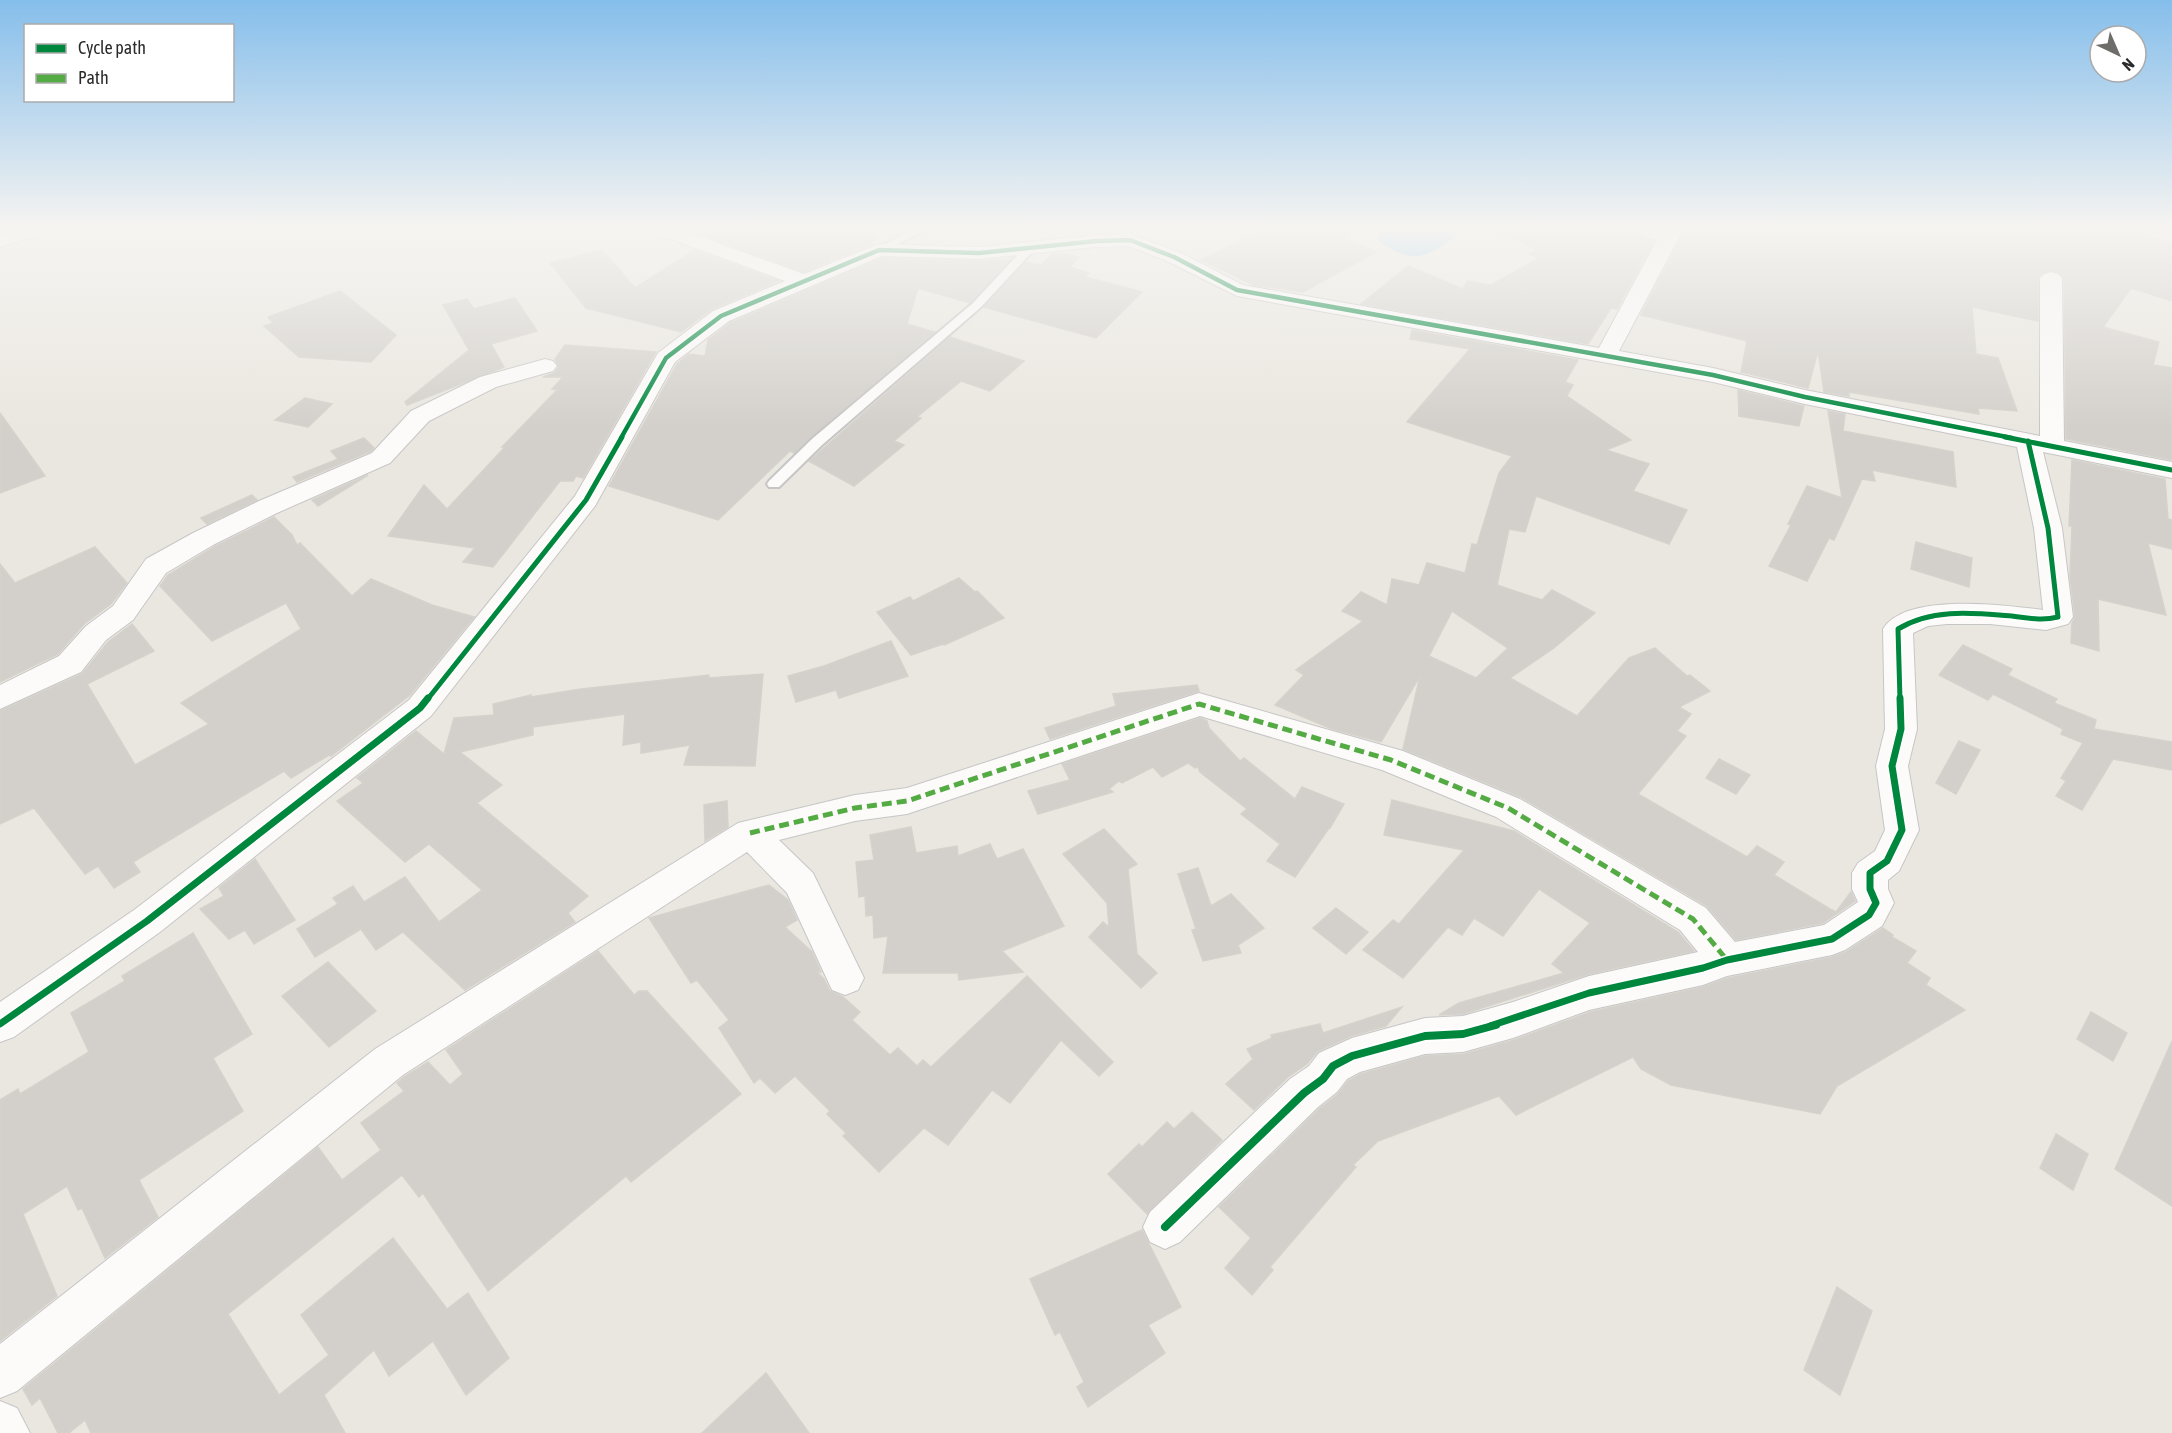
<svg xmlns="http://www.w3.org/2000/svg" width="2172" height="1433" font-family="'Asap Condensed',sans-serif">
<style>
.water{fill:#90ccef}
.building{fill:#d3d0cb;stroke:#d5d2cc;stroke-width:1.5;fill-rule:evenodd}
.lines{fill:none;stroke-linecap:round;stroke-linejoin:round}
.service-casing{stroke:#c7c6c6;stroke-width:4}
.minor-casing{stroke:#c7c6c6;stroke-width:2}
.service{fill:#fcfbfa;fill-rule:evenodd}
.minor{fill:#fcfbfa;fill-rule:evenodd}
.quiet{stroke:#54ab44;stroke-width:5;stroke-dasharray:10 5;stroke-linecap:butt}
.cycleway-far3-casing{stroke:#fff;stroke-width:8}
.cycleway-far2-casing{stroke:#fff;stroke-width:8}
.cycleway-far1-casing{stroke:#fff;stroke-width:10}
.cycleway-casing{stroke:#fff;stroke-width:12}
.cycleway-far3{stroke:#00873e;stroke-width:4.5}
.cycleway-far2{stroke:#00873e;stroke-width:5}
.cycleway-far1{stroke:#00873e;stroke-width:7}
.cycleway{stroke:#00873e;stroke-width:8}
</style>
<rect width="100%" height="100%" fill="#eae7e0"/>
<!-- water -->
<path class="water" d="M1389 228H1446L1456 235C1449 243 1430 255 1418 256 1405 258 1388 248 1378 241L1379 234Z"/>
<!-- building -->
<g class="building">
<polygon points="683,228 853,228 878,239 869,243 873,244 804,272"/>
<polygon points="1269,228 1363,228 1345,238 1376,252 1303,292 1254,285 1200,260"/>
<polygon points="1487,228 1626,228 1630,234 1654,241 1617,309 1611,308 1588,344 1361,304 1408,266 1463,289 1467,281 1491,285 1539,258 1529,254 1537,249"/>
<polygon points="1686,228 2117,228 2172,243 2172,301 2131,288 2103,327 2159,342 2153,365 2172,368 2172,460 2066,439 2064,278 2059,272 2050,270 2038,276 2038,321 1972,307 1976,354 1998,358 2017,411 1978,408 1979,414 1849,392 1849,396 1824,392 1818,351 1808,388 1741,372 1747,341 1641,315"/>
<polygon points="602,250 635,288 695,250 779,281 712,309 681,332 586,308 550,263"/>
<polygon points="1060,253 1079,257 1070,267 1089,273 1085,277 1142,292 1096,338 984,307 1025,262 1041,265 1052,254"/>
<polygon points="882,258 979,261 1011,259 970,303 918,288 907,324 935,332 794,453 790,451 718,520 609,486 677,364 689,354 705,356 708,340 730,323"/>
<polygon points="340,291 396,335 371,362 299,357 264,326 273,323 268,317"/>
<polygon points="515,298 537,331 491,344 504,367 407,405 405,402 469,350 443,305 467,299 474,309"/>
<path d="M1412 330 1578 360 1565 382 1573 385 1567 396 1631 440 1606 450 1649 464 1633 491 1687 510 1669 544 1536 496 1525 532 1509 529 1497 585 1542 600 1552 590 1595 613 1554 648 1510 678 1577 716 1629 658 1655 648 1687 676 1690 675 1710 691 1679 707 1691 714 1677 731 1686 736 1638 794 1747 857 1757 846 1784 862 1774 875 1830 909 1836 912 1851 892 1855 901 1823 923 1736 940 1707 906 1521 797 1403 749 1420 676 1381 742 1332 729 1275 705 1304 675 1296 670 1363 621 1342 611 1361 592 1387 605 1392 579 1419 585 1427 563 1465 573 1472 544 1477 545 1499 473 1512 456 1407 422 1470 349 1410 339ZM1452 611 1508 648 1476 678 1429 656Z"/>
<polygon points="950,337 1024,361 990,391 961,381 917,417 921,418 894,441 904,445 854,486 809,461"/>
<polygon points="565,345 656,352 583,478 576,476 573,481 560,481 493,567 463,562 475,548 388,536 424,485 447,509 505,447 502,447 557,390 552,389 563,377 543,377 554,373 559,367 555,359"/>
<polygon points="1738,390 1804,406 1799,426 1739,416"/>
<polygon points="305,398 332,404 308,427 275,420"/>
<polygon points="1828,411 1845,414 1843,431 1953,452 1956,487 1872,470 1875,481 1862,479 1834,540 1829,538 1807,581 1769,566 1791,525 1788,524 1807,486 1842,498"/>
<polygon points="0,413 45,476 0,493"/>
<polygon points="364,438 374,448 371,451 297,482 293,477 338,459 331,451"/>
<polygon points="2072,460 2165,479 2168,519 2172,520 2172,549 2148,543 2166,615 2098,599 2099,651 2071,643 2072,623 2075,617 2070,576 2072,526 2069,526"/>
<polygon points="368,475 318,506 312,500"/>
<polygon points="252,495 257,500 207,524 201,518"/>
<polygon points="274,517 292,535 297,545 300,543 352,596 371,579 432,605 474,617 410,695 331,756 329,755 291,778 284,771 133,862 140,872 114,888 98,866 85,874 34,808 0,824 0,711 82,674 108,642 132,624 154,651 87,684 135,765 209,724 181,703 301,629 286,603 212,641 160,586 168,575 214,547"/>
<polygon points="1916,542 1972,558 1969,587 1911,569"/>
<polygon points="95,547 127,583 111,604 84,624 58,654 0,682 0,564 15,583"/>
<polygon points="959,578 975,592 977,591 1004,618 944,645 943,644 911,655 877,612 910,597 913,601"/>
<polygon points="891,641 908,676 839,698 836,690 796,702 788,676 824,666"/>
<polygon points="1963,645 2012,669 2008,675 2057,699 2054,703 2096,720 2094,729 2172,742 2172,770 2113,759 2082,810 2056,796 2066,781 2061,778 2083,743 2061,734 2063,729 1993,694 1988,700 1939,675"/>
<polygon points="763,674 755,766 684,765 690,745 641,753 641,742 623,745 625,714 533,727 533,735 460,752 502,785 477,803 588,896 568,913 575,922 465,990 403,932 376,950 361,929 315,957 297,929 338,904 333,898 353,886 364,902 405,877 439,922 482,890 429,844 405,862 337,801 363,783 357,778 416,731 444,754 454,718 494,715 493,704 531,695 531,697 581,689 709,675 708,678"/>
<polygon points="1197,685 1199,691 1050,739 1045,728 1116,706 1113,694"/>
<polygon points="1200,718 1207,721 1209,728 1240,761 1244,758 1295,799 1302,787 1344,804 1330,828 1329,828 1295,877 1267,861 1280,844 1241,814 1247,809 1200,772 1198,767 1195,768 1188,763 1162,777 1153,767 1122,783 1119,781 1109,789 1113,792 1038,814 1028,791 1070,780 1062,764"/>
<polygon points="1959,741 1980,750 1956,794 1936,783"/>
<polygon points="1719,759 1750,775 1736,794 1706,778"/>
<polygon points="1392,800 1514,831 1678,932 1694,951 1589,974 1463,1014 1439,1015 1459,1003 1564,973 1552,964 1590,923 1539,889 1503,936 1474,918 1462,935 1448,927 1403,978 1363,950 1393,920 1399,924 1464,850 1384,835"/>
<polygon points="727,801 728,827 705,841 704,805"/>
<polygon points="911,827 916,853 957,846 958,856 990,844 997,859 1023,849 1064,926 1002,951 1023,972 959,980 958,973 883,973 888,936 874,938 873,915 866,916 865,896 859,897 856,862 874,860 870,835"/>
<polygon points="1104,829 1137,864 1128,869 1137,954 1157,973 1141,988 1089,937 1103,922 1109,927 1107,903 1063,854"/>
<polygon points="255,859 295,920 254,944 245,930 229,939 200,909 224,896 219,888"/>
<polygon points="1198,868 1211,906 1231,894 1264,928 1238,945 1241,953 1203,961 1192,930 1196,929 1178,874"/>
<polygon points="769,885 788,900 797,920 785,927 812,952 821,972 817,972 824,979 830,991 843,997 860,1012 852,1020 890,1055 898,1048 917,1066 923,1060 931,1067 1027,976 1113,1062 1099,1076 1061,1040 1010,1103 992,1090 948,1145 924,1128 879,1172 843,1136 846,1133 827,1114 830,1111 795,1076 775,1093 760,1078 754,1083 719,1028 729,1020 697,980 691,983 649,918"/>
<polygon points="1336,908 1368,932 1346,954 1313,928"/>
<polygon points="1883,928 1893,935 1892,937 1916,951 1907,963 1930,978 1926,985 1965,1010 1837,1086 1820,1114 1671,1085 1641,1069 1633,1057 1516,1115 1499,1096 1378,1141 1353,1165 1356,1167 1270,1267 1273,1270 1252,1295 1225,1268 1251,1238 1219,1207 1319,1109 1338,1094 1348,1081 1361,1074 1425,1056 1464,1054 1514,1040 1590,1012 1703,987 1728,978 1832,957 1846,952"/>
<polygon points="193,933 252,1034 213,1058 243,1111 139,1180 158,1217 105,1258 82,1208 78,1210 67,1186 23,1214 57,1296 0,1341 0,1100 18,1089 20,1094 89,1052 71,1013 125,981 122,976"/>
<polygon points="598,951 634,995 639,991 647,991 741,1094 631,1182 626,1176 488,1291 423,1193 419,1197 402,1175 228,1314 279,1395 329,1355 301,1315 393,1238 447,1309 468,1293 509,1358 466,1395 433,1341 389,1376 374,1350 324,1395 345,1433 91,1433 85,1420 69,1433 58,1433 40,1398 32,1405 23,1389 318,1147 342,1180 381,1150 361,1123 404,1091 397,1083 404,1077 428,1062 450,1085 463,1074 446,1050"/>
<polygon points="328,962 376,1011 329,1047 282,996"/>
<polygon points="1402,1007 1386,1026 1351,1036 1318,1051 1307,1064 1288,1077 1254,1110 1226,1084 1253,1059 1247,1049 1272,1038 1271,1035 1320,1024 1323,1033"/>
<polygon points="2091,1012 2127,1033 2113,1061 2077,1039"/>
<polygon points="2172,1041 2172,1206 2115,1169"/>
<polygon points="1192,1112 1222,1140 1147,1214 1108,1174 1139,1144 1142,1147 1167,1122 1174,1129"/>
<polygon points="2056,1134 2088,1154 2073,1190 2040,1168"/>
<polygon points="1142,1230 1181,1307 1148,1325 1165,1353 1088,1407 1077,1387 1084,1382 1060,1332 1055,1335 1030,1279"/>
<polygon points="1837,1287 1872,1311 1840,1395 1804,1370"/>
<polygon points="766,1373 809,1433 702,1433"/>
</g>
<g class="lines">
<defs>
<g id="service">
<polygon points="916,228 929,228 883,252 879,253 874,250"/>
<polygon points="1029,246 1034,249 1033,251 981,307 822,445 779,487 769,487 767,484 769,481 812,439 973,303 1025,247"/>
</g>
<g id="minor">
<polygon points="21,228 51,228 48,232 0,247 0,234"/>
<path d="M649 228H677L804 274 879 244 979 247 1096 235 1130 234 1181 253 1243 285 1599 348 1657 240 1631 232 1628 228H1684L1619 351 1713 368 1805 390 2040 436V278L2044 274 2051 272 2058 274 2062 278 2064 441 2172 462V478L2043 452 2062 528 2073 617 2068 624 2046 630 1990 624H1947L1928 626 1913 633 1917 729 1908 766 1919 830 1899 871 1888 880V889L1894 903 1882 926 1845 950 1832 955 1727 976 1703 985 1589 1010 1513 1038 1463 1052 1425 1054 1360 1072 1347 1079 1337 1092 1318 1107 1180 1242 1165 1249 1150 1242 1143 1227 1150 1212 1290 1079 1309 1066 1319 1053 1352 1038 1425 1018 1463 1016 1513 1002 1589 976 1698 952 1680 930 1496 817 1382 770 1200 716 907 814 855 821 779 840 813 873 864 978 858 990 845 995 832 990 787 893 747 852 403 1075 17 1391 0 1398V1344L375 1049 738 823 855 795 907 788 1199 693 1403 751 1520 799 1706 908 1735 942 1824 925 1858 902 1852 889V873L1858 863 1875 851 1885 830 1876 766 1885 729 1883 629C1905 592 2006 605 2043 610L2034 528 2017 447 1805 404 1713 382 1237 296 1167 261 1128 246 1096 247 979 259 882 256 729 321 675 362 595 506 431 716 160 932 14 1037 0 1042V1002L134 910 409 700 575 496 658 353 713 311 785 281 652 232Z"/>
<polygon points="545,359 553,361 557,366 553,371 496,387 429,421 390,463 277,513 213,545 166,573 133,620 106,640 81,672 0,709 0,685 59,656 86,626 113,606 146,559 193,533 259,501 372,453 411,411 480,377"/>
<polygon points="0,1401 17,1408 30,1433 0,1433"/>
</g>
</defs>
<!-- service casing -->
<use href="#service" class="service-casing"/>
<!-- minor casing -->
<use href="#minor" class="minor-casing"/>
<!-- service -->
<use href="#service" class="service"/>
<!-- minor -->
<use href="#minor" class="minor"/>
<!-- quiet -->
<polyline class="quiet" points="750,833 855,808 907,801 1199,704 1391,760 1508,808 1693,919 1727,960"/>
<defs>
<polyline id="cycleway-far3" points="621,438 666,358 721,316 879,250 979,253 1096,241 1130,240 1174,257 1237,290 1713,375 1805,397 2012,438"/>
<g id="cycleway-far2">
<polyline points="2005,437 2172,470"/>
<polyline points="427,700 586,500 622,437"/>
<path d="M1900 700 1898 629C1932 608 1974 613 2012 616 2028 618 2042 621 2058 617L2048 528 2028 441"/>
</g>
<g id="cycleway-far1">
<polyline points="0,1024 147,921 420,708 428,698"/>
<polyline points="1490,1026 1589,993 1703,968 1727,960 1832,939 1869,915 1876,903 1870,889 1870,873 1887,861 1902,830 1892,766 1901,729 1900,698"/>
</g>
<polyline id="cycleway" points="1165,1227 1304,1093 1323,1079 1333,1066 1352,1056 1425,1036 1463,1034 1496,1025"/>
</defs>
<!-- cycleway-far3 casing -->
<use href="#cycleway-far3" class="cycleway-far3-casing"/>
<!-- cycleway-far2 casing -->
<use href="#cycleway-far2" class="cycleway-far2-casing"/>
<!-- cycleway-far1 casing -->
<use href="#cycleway-far1" class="cycleway-far1-casing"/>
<!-- cycleway casing -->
<use href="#cycleway" class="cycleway-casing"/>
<!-- cycleway-far3 -->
<use href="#cycleway-far3" class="cycleway-far3"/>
<!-- cycleway-far2 -->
<use href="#cycleway-far2" class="cycleway-far2"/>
<!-- cycleway-far1 -->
<use href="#cycleway-far1" class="cycleway-far1"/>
<!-- cycleway -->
<use href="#cycleway" class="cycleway"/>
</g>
<!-- sky -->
<linearGradient id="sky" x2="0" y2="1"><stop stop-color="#85beeb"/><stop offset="0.53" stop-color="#f6f4f1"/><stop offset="1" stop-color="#f6f4f1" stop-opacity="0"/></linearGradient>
<rect width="2172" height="428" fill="url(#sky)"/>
<!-- legend -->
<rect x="24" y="24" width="210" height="78" fill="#ffffff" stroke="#aaaaaa" stroke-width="1.5"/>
<rect x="36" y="44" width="30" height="9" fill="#00873e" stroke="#aaaaaa" stroke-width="1.5"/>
<text x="78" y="54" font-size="18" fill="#2b2b2b">Cycle path</text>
<rect x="36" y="74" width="30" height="9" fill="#54ab44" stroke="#aaaaaa" stroke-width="1.5"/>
<text x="78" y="84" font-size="18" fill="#2b2b2b">Path</text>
<!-- north arrow -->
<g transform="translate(2118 54) rotate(136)"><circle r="28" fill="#ffffff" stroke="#aaaaaa" stroke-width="1.5"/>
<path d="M0-4.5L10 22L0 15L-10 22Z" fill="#6e6d6a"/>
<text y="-9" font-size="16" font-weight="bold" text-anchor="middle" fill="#2b2b2b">N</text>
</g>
</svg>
